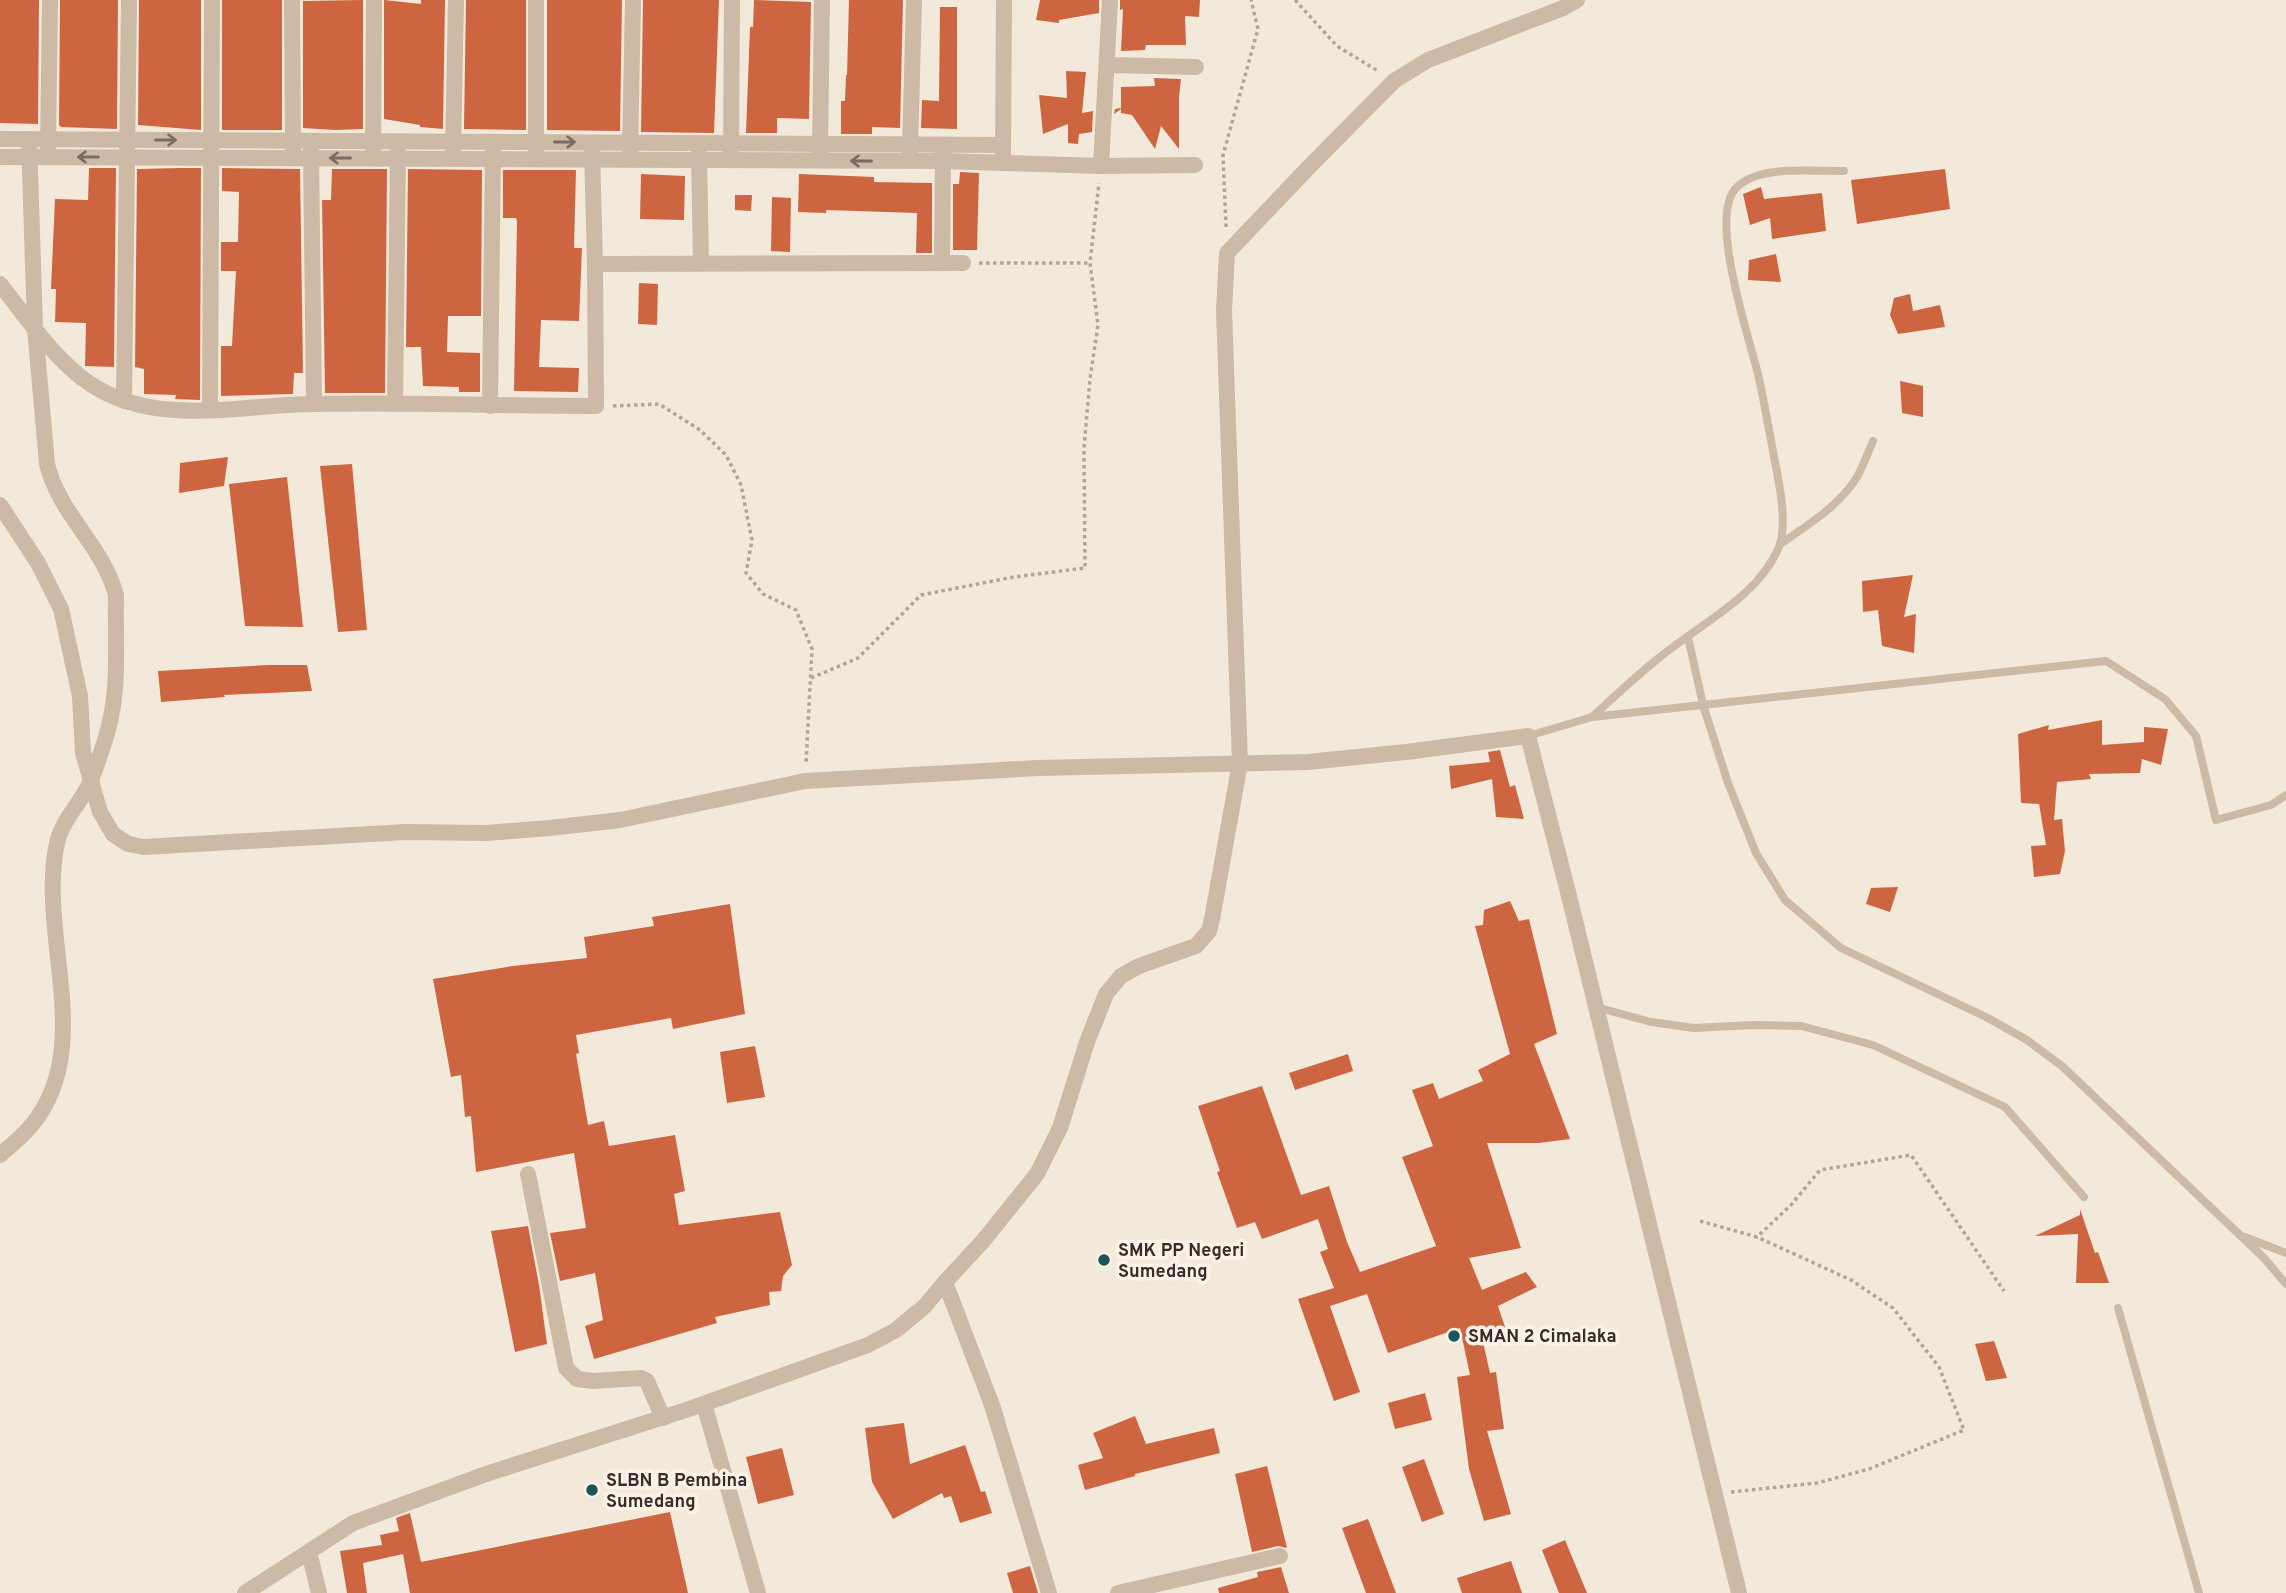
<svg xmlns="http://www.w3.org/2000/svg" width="2286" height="1593" font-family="Overpass,sans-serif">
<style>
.building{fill:#cd6640}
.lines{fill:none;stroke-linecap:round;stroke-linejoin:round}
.path{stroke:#b8a390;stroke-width:3.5;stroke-dasharray:3.5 3.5;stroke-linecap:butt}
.service{stroke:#ccb9a6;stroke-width:8}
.minor{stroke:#ccb9a6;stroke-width:16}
.oneway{stroke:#7b6c61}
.poi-dot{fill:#1a565c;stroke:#fbf3e8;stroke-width:2.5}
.labels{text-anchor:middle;stroke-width:7;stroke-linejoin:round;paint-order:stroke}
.poi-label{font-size:18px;font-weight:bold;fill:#382d28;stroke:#fbf3e8;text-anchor:start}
</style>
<rect width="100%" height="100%" fill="#f3e9db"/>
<!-- building -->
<g class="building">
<polygon points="0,0 39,0 38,124 0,123"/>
<polygon points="60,0 118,0 117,129 61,127 59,125"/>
<polygon points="139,0 201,0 201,130 138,125"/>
<rect x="222" y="0" width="60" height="130"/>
<polygon points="363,0 363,129 335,130 303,128 303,1"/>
<polygon points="384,0 421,4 421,0 445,0 443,129 420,127 420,125 384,119"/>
<polygon points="466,0 526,0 526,130 464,129"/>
<polygon points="547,0 622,0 620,131 547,130"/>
<polygon points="643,0 719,0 714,133 641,132"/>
<polygon points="754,0 811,2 809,119 777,118 777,133 746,133 750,27 753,27"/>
<polygon points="849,0 903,0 900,128 872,127 872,134 841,134 841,101 845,101 846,75 847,75"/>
<polygon points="1040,0 1099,0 1099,13 1059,20 1059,23 1036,20"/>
<polygon points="1120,0 1200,0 1199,17 1185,16 1186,45 1146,45 1145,50 1121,51 1123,9 1120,10"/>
<polygon points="940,7 957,7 957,129 921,128 922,100 939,101"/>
<polygon points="1066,71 1086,72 1082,113 1093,111 1092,132 1079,134 1078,144 1068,143 1068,124 1043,134 1039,95 1067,98"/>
<polygon points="1154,78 1181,79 1179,97 1179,149 1161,126 1155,149 1132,115 1121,113 1121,109 1114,114 1115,109 1121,108 1121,87 1155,86"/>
<polygon points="89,168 116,168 114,367 85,366 86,323 55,322 56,289 51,289 55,199 88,200"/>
<polygon points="181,168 201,168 200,400 175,399 176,395 144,394 144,369 135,367 137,169"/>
<polygon points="222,168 300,169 303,373 294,373 293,394 221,396 221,346 232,346 236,271 221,271 221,242 238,242 239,192 222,191"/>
<polygon points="332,169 387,169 385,393 325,393 322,200 331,200"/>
<polygon points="408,169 482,170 481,316 448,316 447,352 480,353 480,392 459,392 459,387 423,386 421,347 406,347"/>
<polygon points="1945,169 1950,209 1857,224 1851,180"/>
<polygon points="503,170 576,170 574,248 582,248 579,321 541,320 539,367 579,368 578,392 514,391 517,221 516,218 503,218"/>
<polygon points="960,172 979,173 977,250 953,250 953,184 959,184"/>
<polygon points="641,174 685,176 684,220 640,219"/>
<polygon points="799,174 874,177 874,182 932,183 932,253 916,253 917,213 826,210 826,213 798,212"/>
<polygon points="1761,187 1764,199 1822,193 1826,231 1772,239 1770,218 1750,225 1743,194"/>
<polygon points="735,195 752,195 751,211 735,210"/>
<polygon points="772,197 791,198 790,252 771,251"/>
<polygon points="1776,254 1781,282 1748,280 1749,260"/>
<polygon points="639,283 658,284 657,325 638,324"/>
<polygon points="1910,294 1913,311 1940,305 1945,327 1898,334 1890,315 1894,298"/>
<polygon points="1900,381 1923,386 1923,417 1902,413"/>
<polygon points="228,457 224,486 179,493 180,463"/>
<polygon points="352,464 367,630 338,632 320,466"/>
<polygon points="287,477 303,627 245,626 229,484"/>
<polygon points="1913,575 1904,617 1916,614 1914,653 1882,646 1878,610 1863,612 1862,581"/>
<polygon points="269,665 307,665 312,691 224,695 225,697 161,702 158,671"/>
<polygon points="2102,720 2102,745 2144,742 2144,727 2168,729 2161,765 2142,759 2140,773 2089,774 2091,779 2057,782 2054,820 2062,819 2065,851 2060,874 2034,877 2031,846 2046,845 2039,804 2021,803 2018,734 2049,725 2048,730"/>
<polygon points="1500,750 1510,787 1515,785 1524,819 1496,817 1492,779 1451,789 1449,766 1490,762 1488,752"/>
<polygon points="1898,887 1890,912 1866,904 1871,888"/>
<polygon points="1510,901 1519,921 1529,919 1557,1034 1534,1044 1570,1139 1539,1143 1487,1143 1521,1248 1469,1258 1482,1290 1526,1272 1537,1287 1498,1306 1507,1333 1483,1342 1490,1373 1496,1372 1504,1429 1487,1431 1511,1514 1484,1521 1469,1469 1457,1377 1470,1375 1460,1328 1388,1353 1367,1294 1330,1306 1360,1392 1334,1401 1298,1299 1334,1288 1320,1252 1328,1249 1318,1219 1262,1239 1255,1222 1237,1228 1217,1172 1220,1171 1198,1106 1262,1086 1301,1195 1329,1186 1347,1242 1360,1272 1436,1246 1402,1157 1433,1146 1412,1090 1433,1083 1439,1099 1483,1081 1478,1070 1510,1054 1475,926 1483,925 1484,910"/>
<polygon points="730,904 745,1014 673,1029 671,1018 576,1035 579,1053 576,1054 588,1125 604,1121 609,1146 675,1135 685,1191 674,1194 679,1225 780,1212 792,1265 783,1276 781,1291 769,1292 770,1305 715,1317 717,1323 594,1359 585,1326 603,1320 595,1273 560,1281 550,1233 586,1228 574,1153 476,1172 471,1116 465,1117 461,1075 451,1077 433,979 513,966 587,958 584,937 654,926 652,917"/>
<polygon points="755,1046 765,1097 727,1103 720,1052"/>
<polygon points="1348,1054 1353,1071 1295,1090 1289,1073"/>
<polygon points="2080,1209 2095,1253 2098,1252 2109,1283 2076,1283 2078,1234 2035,1236 2080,1215"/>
<polygon points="528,1226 539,1285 547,1344 515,1352 491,1231"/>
<polygon points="1994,1341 2007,1378 1986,1381 1975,1344"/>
<polygon points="1425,1393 1432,1420 1395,1429 1388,1403"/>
<polygon points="1135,1416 1146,1444 1214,1428 1220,1453 1135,1474 1135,1476 1085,1490 1078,1465 1103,1458 1093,1433"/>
<polygon points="904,1423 910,1464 965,1445 981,1492 985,1491 992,1513 960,1523 951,1496 944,1498 942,1493 893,1519 872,1482 865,1428"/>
<polygon points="782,1448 794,1495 758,1504 746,1457"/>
<polygon points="1424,1459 1444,1514 1422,1522 1402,1467"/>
<polygon points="1267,1466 1287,1548 1278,1546 1252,1552 1235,1474"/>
<polygon points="670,1512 688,1593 410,1593 403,1554 363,1563 367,1593 347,1593 340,1551 382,1545 380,1535 399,1531 396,1518 410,1513 421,1562"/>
<polygon points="1368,1519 1396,1593 1366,1593 1342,1528"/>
<polygon points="1565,1540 1587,1593 1559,1593 1542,1550"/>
<polygon points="1511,1561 1522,1593 1462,1593 1457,1578"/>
<polygon points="1030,1566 1038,1593 1013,1593 1007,1573"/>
<polygon points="1281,1567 1289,1593 1219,1593 1218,1588 1258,1577 1257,1572"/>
</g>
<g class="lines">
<!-- path -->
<g class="path">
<polyline points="1295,0 1337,46 1378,71"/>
<polyline points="1226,227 1223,155 1258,29 1251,0"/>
<polyline points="979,263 1090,263"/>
<polyline points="613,406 659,404 700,430 726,455 741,485 752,540 746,573 763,594 796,610 812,649 806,764"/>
<polyline points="811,678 858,658 921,595 1014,577 1085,568 1084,448 1090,379 1098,325 1090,263 1099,183"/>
<polyline points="1700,1221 1757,1237 1791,1205 1820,1170 1911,1155 2004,1291"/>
<polyline points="1731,1492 1817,1483 1869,1469 1964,1430 1939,1367 1893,1308 1851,1280 1757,1237"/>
</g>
<!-- service -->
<g class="service">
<path d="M1780 544C1807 526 1840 505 1857 477 1863 466 1868 453 1873 441"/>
<polyline points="1688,637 1703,705 1728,783 1756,853 1785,900 1841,948 1986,1017 2027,1040 2062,1066 2264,1258 2286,1284"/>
<path d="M1592 717C1614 697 1636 676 1660 657 1700 624 1758 597 1779 547 1788 524 1779 481 1774 457 1769 429 1764 401 1758 374 1749 337 1708 217 1736 188 1760 164 1812 172 1844 171"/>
<polyline points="1528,736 1592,717 2106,661 2165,699 2196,736 2216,820 2271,805 2286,795"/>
<polyline points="1596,1007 1651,1022 1694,1028 1754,1025 1801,1026 1873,1045 2005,1107 2084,1197"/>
<polyline points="2245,1237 2286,1253"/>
<polyline points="2118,1308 2199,1593"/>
</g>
<!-- minor -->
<g class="minor">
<polyline points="292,0 293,152"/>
<polyline points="536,0 536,152"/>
<polyline points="1107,65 1196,67"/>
<polyline points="0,139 1003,145"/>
<polyline points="48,148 50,0"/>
<polyline points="311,150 314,403"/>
<polyline points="592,151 595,264"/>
<polyline points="910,151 914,0"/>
<polyline points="373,152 374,0"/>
<polyline points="453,152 456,0"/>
<polyline points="630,152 633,0"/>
<polyline points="731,152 732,0"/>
<polyline points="820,152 822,0"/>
<polyline points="699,153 701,263"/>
<polyline points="1003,154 1004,0"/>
<polyline points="0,157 943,161 1101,166 1195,165"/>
<polyline points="1101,166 1110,0"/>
<polyline points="942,263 943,150"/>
<path d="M0 284C27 318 55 361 92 385 158 428 243 404 316 404 409 402 503 406 596 406L595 264 963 263"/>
<polyline points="124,401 129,0"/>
<polyline points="395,404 398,151"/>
<polyline points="490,406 493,149"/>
<polyline points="210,409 212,0"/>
<polyline points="0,505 38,563 61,609 80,696 83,753 100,812 113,834 128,844 144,847 405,832 486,833 550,828 620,820 805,781 1038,768 1308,762 1406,752 1528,736 1570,900 1739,1593"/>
<path d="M0 1155C10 1146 22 1137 31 1126 97 1047 37 935 57 843 62 819 84 800 92 778 99 758 107 738 111 717 119 678 115 635 116 595 103 546 59 514 47 464L35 328 29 139"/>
<polyline points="528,1174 566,1368 577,1379 593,1381 641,1378 647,1381 663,1418"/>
<polyline points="945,1282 992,1405 1049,1593"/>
<polyline points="704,1404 758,1593"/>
<polyline points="309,1552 319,1593"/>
<polyline points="245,1593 353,1523 486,1474 692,1408 868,1345 896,1330 925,1306 945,1282 983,1241 1037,1174 1060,1128 1087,1042 1106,994 1121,976 1139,966 1196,946 1209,931 1212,919 1240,763 1224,310 1227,253 1308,168 1394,81 1428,60 1563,8 1577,0"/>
<polyline points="1118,1593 1280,1556"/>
</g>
</g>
<!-- one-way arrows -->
<defs><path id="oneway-shaft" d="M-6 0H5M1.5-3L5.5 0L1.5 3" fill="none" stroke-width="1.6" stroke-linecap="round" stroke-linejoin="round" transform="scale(1.75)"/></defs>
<g class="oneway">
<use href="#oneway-shaft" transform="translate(166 140)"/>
<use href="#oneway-shaft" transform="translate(565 142)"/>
<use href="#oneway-shaft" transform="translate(88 157) rotate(-180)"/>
<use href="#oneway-shaft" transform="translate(340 158) rotate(-180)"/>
<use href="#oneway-shaft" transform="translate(861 161) rotate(-180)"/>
</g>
<!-- markers -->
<g class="poi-dot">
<circle cx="1104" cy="1260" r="7"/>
<circle cx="1454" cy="1336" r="7"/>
<circle cx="592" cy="1490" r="7"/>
</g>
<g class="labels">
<!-- poi labels -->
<g class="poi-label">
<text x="1118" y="1256">SMK PP Negeri<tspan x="1118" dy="21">Sumedang</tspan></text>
<text x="1468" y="1342">SMAN 2 Cimalaka</text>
<text x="606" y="1486">SLBN B Pembina<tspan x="606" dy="21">Sumedang</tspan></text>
</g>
</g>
</svg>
